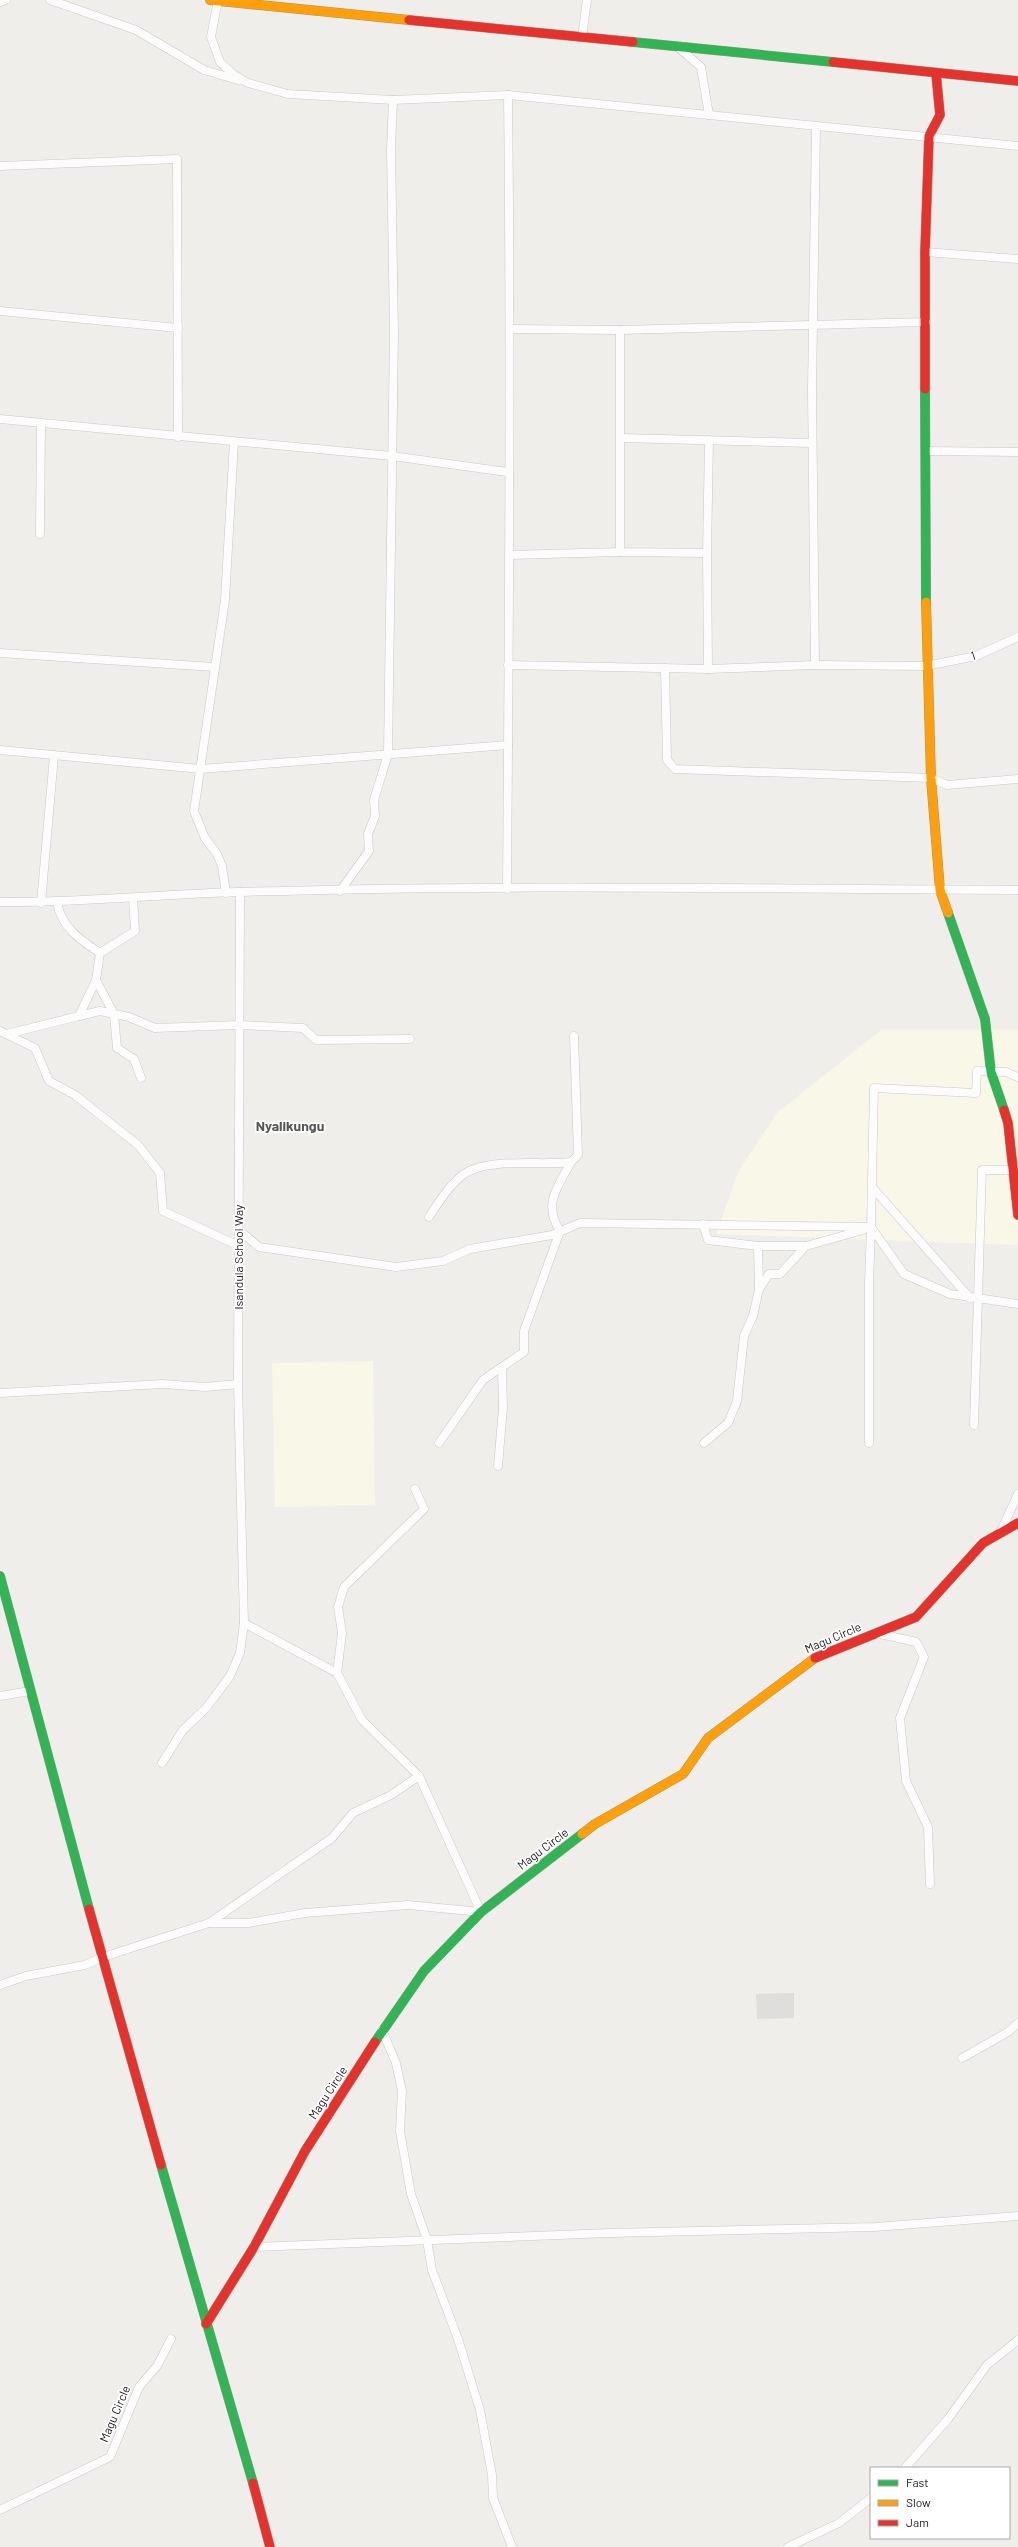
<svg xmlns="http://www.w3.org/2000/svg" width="1018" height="2547" font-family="Barlow,sans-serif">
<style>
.residential{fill:#dfdedc}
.education{fill:#f8f7e8}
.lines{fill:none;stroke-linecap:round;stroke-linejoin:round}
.street-casing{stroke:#c9c8c7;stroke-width:9}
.fast-casing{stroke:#999a82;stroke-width:10}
.slow-casing{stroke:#999a82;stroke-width:10}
.jam-casing{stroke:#999a82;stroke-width:10}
.street{stroke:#fdfcfc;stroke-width:8}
.fast{stroke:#30b455;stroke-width:9}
.slow{stroke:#ff9f0a;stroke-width:9}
.jam{stroke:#e5322d;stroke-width:9}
.labels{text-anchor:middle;stroke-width:3.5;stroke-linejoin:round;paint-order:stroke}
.street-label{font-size:12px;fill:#222;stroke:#fff}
.quarter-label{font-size:14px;font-weight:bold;fill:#555;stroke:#fff}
</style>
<rect width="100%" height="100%" fill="#f0eeeb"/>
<!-- residential -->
<polygon class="residential" points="794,1993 794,2018 757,2019 756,1994"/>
<!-- education -->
<g class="education">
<polygon points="881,1030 1018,1030 1018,1245 716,1234 739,1170 777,1113"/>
<polygon points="373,1361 375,1505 275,1507 272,1363"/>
</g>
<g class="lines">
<defs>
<g id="street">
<polyline points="50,0 136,30 204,70 238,80"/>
<polyline points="218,0 211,37 220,62 234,75 248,83 288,94 393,100 508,95 1018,146"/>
<polyline points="0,2 6,0"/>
<polyline points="582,37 587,0"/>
<polyline points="679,48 701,67 709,115"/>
<polyline points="0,166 177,159 178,437"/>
<polyline points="925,252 1018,259"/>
<polyline points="0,311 178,328"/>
<polyline points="510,329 620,330 926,322"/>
<polyline points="620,330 620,552 707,553 708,669"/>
<polyline points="0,419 392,456 507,472"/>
<polyline points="621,438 812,443"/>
<polyline points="927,451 1018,452"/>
<polyline points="40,534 41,424"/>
<polyline points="707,553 709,440"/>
<polyline points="509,555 620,552"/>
<polyline points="0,653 214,667"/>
<polyline points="508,665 708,669 815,665 926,666 976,656 1018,637"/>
<polyline points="815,665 812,390 816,127"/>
<polyline points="665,668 667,760 675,769 931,778 947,785 1018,779"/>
<polyline points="0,750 201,769 508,745"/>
<path d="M507 889C509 624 511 360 508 95"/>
<polyline points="340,891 369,851 368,834 375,816 374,800 388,754 394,333 391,150 393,100"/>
<polyline points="226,893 222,866 217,854 205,838 194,811 225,600 234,442"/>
<path d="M0 902C80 903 160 894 240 892 499 884 759 889 1018 890"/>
<path d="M57 902C61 927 80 940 100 953"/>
<polyline points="41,903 54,756"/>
<polyline points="96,980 114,1014 117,1048 134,1059 141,1078"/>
<polyline points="79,1016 100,1011 129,1017 155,1028 240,1025 303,1028 316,1040 410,1039"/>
<polyline points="0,1031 35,1048 49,1081 75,1095 138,1145 160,1173 163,1211 239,1246"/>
<polyline points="7,1034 79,1016 96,980 100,953 135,931 133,898"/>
<polyline points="872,1187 970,1298"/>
<path d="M429 1217C439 1202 449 1185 464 1174 489 1157 541 1166 571 1162L578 1155 574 1036"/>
<polyline points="703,1224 708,1240 758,1246 759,1289 753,1316 744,1336 737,1401 728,1423 704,1443"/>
<polyline points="871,1227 874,1088 976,1093 977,1071 1006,1072 1018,1077"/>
<polyline points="239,1230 259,1247 396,1267 443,1261 470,1249 552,1235 580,1223 871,1227"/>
<polyline points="758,1246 806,1246"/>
<polyline points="759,1289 769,1274 780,1274 806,1246 863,1230"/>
<polyline points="0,1393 163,1384 205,1387 238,1384"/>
<polyline points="974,1425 982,1170 1012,1170"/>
<polyline points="439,1443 483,1380 502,1367"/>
<polyline points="869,1443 869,1284 871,1227 904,1274 950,1294 1018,1304"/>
<path d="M498 1466 503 1408 502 1367 524 1352V1331L560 1231C543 1204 557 1188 571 1162"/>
<polyline points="1000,1533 1018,1494"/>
<polyline points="244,1623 337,1673 362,1720 419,1776 481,1912"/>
<polyline points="876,1633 916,1642 924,1657 900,1718 906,1781 928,1827 930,1884"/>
<polyline points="337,1673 342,1633 338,1607 344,1587 424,1509 415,1489"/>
<polyline points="0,1696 30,1691"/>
<polyline points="162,1763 183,1730 207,1707 230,1676 240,1653 244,1623 238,1384 240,892"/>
<polyline points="209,1923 248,1923 305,1913 408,1905 481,1912"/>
<polyline points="0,1985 26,1976 85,1965 103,1957 209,1923 332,1838 353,1813 391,1795 419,1776"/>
<polyline points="382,2030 396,2063 402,2091 400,2131 411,2194 427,2240 432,2270 458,2339 480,2410 492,2475 493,2498 512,2547"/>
<polyline points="962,2058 1008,2032 1018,2023"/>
<polyline points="254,2247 610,2233 875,2227 1018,2216"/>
<polyline points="905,2468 948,2419 987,2365 1018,2340"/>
<polyline points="0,2510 110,2457 139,2387 157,2366 171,2339"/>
<polyline points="788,2547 839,2523 871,2498"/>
</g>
<g id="fast">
<polyline points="633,42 833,62"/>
<polyline points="925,389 926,602"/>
<polyline points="948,913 985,1019 991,1072 1004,1110"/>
<polyline points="0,1576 89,1909"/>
<polyline points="375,2042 424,1971 481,1912 582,1834"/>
<polyline points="161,2165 253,2483"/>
</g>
<g id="slow">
<polyline points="210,0 409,20"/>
<polyline points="926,602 931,778 940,890 948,913"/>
<polyline points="582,1834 595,1824 683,1774 708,1738 815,1658"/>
</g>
<g id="jam">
<polyline points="409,20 633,42"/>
<polyline points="833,62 1018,81"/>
<polyline points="925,389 925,252 929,136 940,115 936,73"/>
<polyline points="1004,1110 1008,1123 1018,1215"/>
<polyline points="815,1658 916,1617 983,1543 1018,1523"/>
<polyline points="89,1909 161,2165"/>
<polyline points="206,2324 254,2247 305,2151 375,2042"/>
<polyline points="253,2483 270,2547"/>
</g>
</defs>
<!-- street casing -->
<use href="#street" class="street-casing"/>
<!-- fast casing -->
<use href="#fast" class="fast-casing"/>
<!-- slow casing -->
<use href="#slow" class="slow-casing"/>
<!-- jam casing -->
<use href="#jam" class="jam-casing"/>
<!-- street -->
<use href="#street" class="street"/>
<!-- fast -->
<use href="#fast" class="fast"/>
<!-- slow -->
<use href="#slow" class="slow"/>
<!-- jam -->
<use href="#jam" class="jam"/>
</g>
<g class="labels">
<!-- street labels -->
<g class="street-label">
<text transform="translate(973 656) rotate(-17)" y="4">1</text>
<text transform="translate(239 1257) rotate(-90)" y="4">Isandula School Way</text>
<text transform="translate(833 1638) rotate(-23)" y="4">Magu Circle</text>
<text transform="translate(543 1849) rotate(-37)" y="4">Magu Circle</text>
<text transform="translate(328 2093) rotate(-57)" y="4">Magu Circle</text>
<text transform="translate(115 2414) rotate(-67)" y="4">Magu Circle</text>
</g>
<!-- quarter labels -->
<g class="quarter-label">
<text x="290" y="1131">Nyalikungu</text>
</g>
</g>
<!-- legend -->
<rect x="870" y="2467" width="140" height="72" fill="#ffffff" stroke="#a7a7a7"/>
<rect x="878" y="2480" width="20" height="6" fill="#30b455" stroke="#a7a7a7"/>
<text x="906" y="2487" font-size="12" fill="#222222">Fast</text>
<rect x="878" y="2500" width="20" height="6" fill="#ff9f0a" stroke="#a7a7a7"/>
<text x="906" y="2507" font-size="12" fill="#222222">Slow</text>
<rect x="878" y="2520" width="20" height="6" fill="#e5322d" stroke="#a7a7a7"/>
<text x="906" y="2527" font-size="12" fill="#222222">Jam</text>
</svg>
